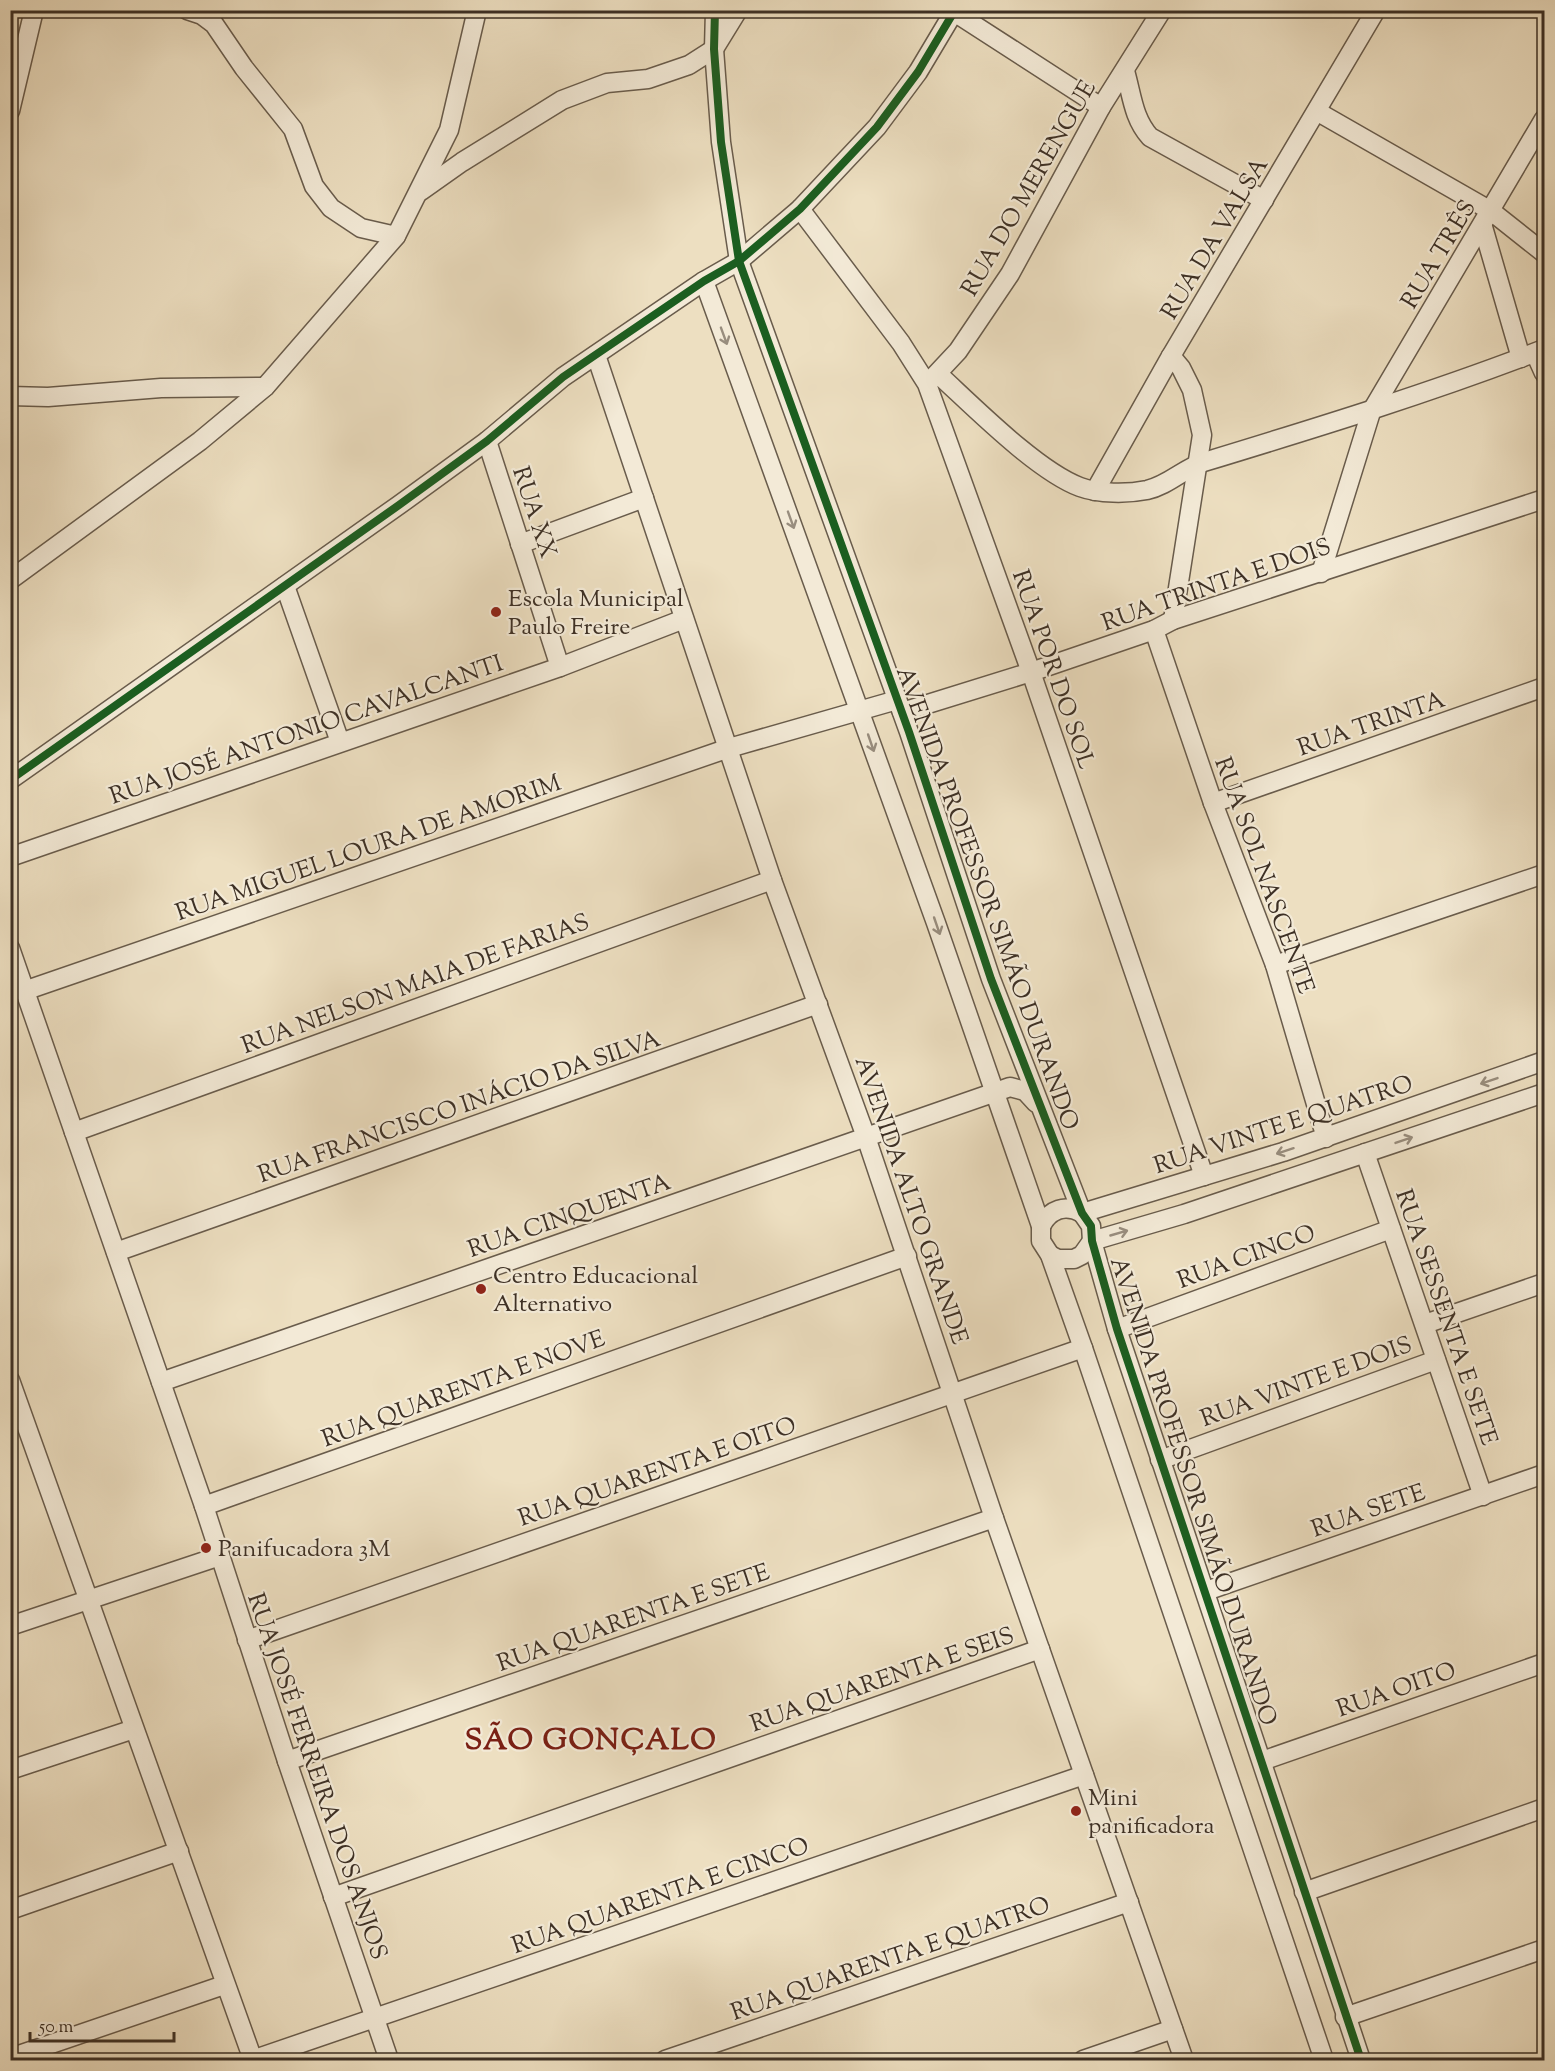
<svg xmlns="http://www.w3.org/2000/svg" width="1555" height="2071" font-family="'Sorts Mill Goudy',serif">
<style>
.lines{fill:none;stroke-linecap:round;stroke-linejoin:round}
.minor-casing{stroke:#695c4c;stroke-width:21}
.minor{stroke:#f3ead7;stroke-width:18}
.cycleway-casing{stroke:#f3ead7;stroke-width:11}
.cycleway{stroke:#1b5e20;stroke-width:8}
.oneway{stroke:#988d7e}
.poi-dot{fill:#8f2418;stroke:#f3ead7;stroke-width:2}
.labels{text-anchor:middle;stroke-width:4.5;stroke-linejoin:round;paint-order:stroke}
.street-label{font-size:24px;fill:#3d3025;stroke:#f3ead7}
.poi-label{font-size:24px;fill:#3d3025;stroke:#f3ead7;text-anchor:start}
.district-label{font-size:30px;font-weight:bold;letter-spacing:1.5px;fill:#7a1f14;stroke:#f3ead7}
</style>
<rect width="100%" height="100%" fill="#eddfc1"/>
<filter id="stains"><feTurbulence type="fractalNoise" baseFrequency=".00333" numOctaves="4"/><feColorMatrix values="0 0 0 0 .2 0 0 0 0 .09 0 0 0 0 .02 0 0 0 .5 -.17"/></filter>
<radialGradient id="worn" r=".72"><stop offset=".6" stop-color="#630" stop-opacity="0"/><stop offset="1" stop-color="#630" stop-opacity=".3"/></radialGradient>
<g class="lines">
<defs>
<g id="minor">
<polyline points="187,10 202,15 214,24 244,68 293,129 314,186 331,208 361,228 396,236"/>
<polyline points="715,10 714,49 721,142 739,261 909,732 991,979 1082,1213 1091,1226 1092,1241 1117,1329 1361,2060"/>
<polyline points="954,12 1101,107"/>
<path d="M1125 71C1132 95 1133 118 1150 137L1264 200"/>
<polyline points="10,111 34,10"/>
<polyline points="1318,112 1491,211 1544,253"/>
<polyline points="421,191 462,162 562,100 607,83 648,79 689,65 714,49 738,10"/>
<polyline points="800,209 901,343 927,384 1031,672 1204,1176"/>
<polyline points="1483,227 1521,358"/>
<polyline points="704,281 936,923 1041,1226 1041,1241 1050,1255 1083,1348 1324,2060"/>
<polyline points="1535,353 1544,373"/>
<polyline points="596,355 772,880 866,1137 994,1518 1184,2060"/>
<polyline points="1171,356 1181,368 1192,390 1202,435 1173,620"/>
<path d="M938 374C973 406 1037 471 1080 487 1099 494 1127 494 1147 490 1169 485 1184 468 1204 462 1319 427 1433 392 1544 349"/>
<polyline points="928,383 958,351 1010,274 1101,107 1162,10"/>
<polyline points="10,396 48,397 161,388 265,387"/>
<polyline points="487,441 560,667"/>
<polyline points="1095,491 1171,356 1376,10"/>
<polyline points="520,544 644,498"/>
<polyline points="1321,573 1371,412 1544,119"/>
<polyline points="10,580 200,441 265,387 396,236 449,130 477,10"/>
<polyline points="285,586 340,742"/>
<polyline points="1154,630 1213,803 1275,965 1326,1138"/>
<polyline points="902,712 1031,672 1154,630 1173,620 1544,499"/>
<polyline points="10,780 399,505 487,441 563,377 704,281 739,261 800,209 877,127 918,72 955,10"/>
<polyline points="1213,803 1544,687"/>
<polyline points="10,857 560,667 684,619"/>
<polyline points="10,948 204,1506 287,1761 389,2060"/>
<polyline points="1275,965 1544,874"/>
<polyline points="24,991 729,748 897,700"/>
<polyline points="74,1132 772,880"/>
<polyline points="1365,1153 1483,1496"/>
<path d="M1041 1226C1050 1209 1065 1204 1082 1213L1283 1152 1544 1061"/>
<polyline points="116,1252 818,1004"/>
<polyline points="1050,1255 1058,1259 1074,1259 1082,1255 1092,1241 1184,1214 1544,1093"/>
<polyline points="1425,1324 1544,1283"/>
<polyline points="1117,1329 1391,1229"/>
<polyline points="10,1380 253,2060"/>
<polyline points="161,1382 1010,1087 1025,1091 1036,1103"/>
<polyline points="1160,1460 1436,1360"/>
<polyline points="204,1506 907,1256"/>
<polyline points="1206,1591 1544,1474"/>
<polyline points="10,1626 220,1556"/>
<polyline points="247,1640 1083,1348"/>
<polyline points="287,1761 994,1518"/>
<polyline points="1262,1761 1544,1663"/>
<polyline points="10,1770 134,1729"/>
<polyline points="1304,1892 1544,1808"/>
<polyline points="333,1897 1040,1649"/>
<polyline points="10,1910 179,1851"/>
<polyline points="1345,2017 1544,1949"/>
<polyline points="10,2058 224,1985"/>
<polyline points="252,2060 1084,1775"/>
<polyline points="665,2060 1129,1902"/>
<polyline points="1083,2060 1173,2029"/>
</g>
</defs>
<!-- minor casing -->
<use href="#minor" class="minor-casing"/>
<!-- minor -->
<use href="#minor" class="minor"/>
<defs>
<g id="cycleway">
<polyline points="715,10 714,49 721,142 739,261 909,732 991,979 1082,1213 1091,1226 1092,1241 1117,1329 1361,2060"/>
<polyline points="10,780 399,505 487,441 563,377 704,281 739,261 800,209 877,127 918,72 955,10"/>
</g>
</defs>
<!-- cycleway casing -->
<use href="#cycleway" class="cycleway-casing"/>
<!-- cycleway -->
<use href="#cycleway" class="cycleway"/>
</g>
<!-- one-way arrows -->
<defs><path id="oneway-shaft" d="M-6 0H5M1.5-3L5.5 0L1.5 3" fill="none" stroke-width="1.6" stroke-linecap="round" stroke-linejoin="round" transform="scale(1.5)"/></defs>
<g class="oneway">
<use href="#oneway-shaft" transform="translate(724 336) rotate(70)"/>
<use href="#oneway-shaft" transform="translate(791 520) rotate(70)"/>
<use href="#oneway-shaft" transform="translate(871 743) rotate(71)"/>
<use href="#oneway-shaft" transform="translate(937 926) rotate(71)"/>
<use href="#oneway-shaft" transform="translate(1489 1081) rotate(161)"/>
<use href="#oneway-shaft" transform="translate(1404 1140) rotate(-19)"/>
<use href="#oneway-shaft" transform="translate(1285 1151) rotate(162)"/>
<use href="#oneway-shaft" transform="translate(1119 1233) rotate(-16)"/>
</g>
<!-- markers -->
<g class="poi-dot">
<circle cx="496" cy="612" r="6"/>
<circle cx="481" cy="1289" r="6"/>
<circle cx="206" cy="1548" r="6"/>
<circle cx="1076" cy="1811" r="6"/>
</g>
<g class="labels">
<!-- street labels -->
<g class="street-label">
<text transform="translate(1028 188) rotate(-60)" y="8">RUA DO MERENGUE</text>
<text transform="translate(1214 238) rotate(-59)" y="8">RUA DA VALSA</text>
<text transform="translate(1438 254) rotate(-59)" y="8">RUA TRÊS</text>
<text transform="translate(535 512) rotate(72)" y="8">RUA XX</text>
<text transform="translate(1216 584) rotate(-19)" y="8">RUA TRINTA E DOIS</text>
<text transform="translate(1054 669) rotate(71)" y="8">RUA POR DO SOL</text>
<text transform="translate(1371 723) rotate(-19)" y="8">RUA TRINTA</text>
<text transform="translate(306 729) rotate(-19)" y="8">RUA JOSÉ ANTONIO CAVALCANTI</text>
<text transform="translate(368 847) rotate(-19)" y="8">RUA MIGUEL LOURA DE AMORIM</text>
<text transform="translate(1265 875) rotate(70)" y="8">RUA SOL NASCENTE</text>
<text transform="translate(988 898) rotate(70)" y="8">AVENIDA PROFESSOR SIMÃO DURANDO</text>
<text transform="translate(415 983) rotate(-20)" y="8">RUA NELSON MAIA DE FARIAS</text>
<text transform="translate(459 1106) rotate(-19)" y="8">RUA FRANCISCO INÁCIO DA SILVA</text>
<text transform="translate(1283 1124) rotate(-18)" y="8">RUA VINTE E QUATRO</text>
<text transform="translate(912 1200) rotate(71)" y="8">AVENIDA ALTO GRANDE</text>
<text transform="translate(569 1215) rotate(-19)" y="8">RUA CINQUENTA</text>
<text transform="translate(1246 1256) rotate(-20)" y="8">RUA CINCO</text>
<text transform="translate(1447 1317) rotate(71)" y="8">RUA SESSENTA E SETE</text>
<text transform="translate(1306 1381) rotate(-20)" y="8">RUA VINTE E DOIS</text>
<text transform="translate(463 1388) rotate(-20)" y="8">RUA QUARENTA E NOVE</text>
<text transform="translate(657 1471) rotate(-19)" y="8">RUA QUARENTA E OITO</text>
<text transform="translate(1194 1491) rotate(72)" y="8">AVENIDA PROFESSOR SIMÃO DURANDO</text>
<text transform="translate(1368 1510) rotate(-19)" y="8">RUA SETE</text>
<text transform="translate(633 1617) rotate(-19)" y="8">RUA QUARENTA E SETE</text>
<text transform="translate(882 1679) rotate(-19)" y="8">RUA QUARENTA E SEIS</text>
<text transform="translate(1396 1689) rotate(-19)" y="8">RUA OITO</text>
<text transform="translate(318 1776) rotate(71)" y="8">RUA JOSÉ FERREIRA DOS ANJOS</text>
<text transform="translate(660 1895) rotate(-19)" y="8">RUA QUARENTA E CINCO</text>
<text transform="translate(890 1958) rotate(-19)" y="8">RUA QUARENTA E QUATRO</text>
</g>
<!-- poi labels -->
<g class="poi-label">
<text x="508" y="606">Escola Municipal<tspan x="508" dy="28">Paulo Freire</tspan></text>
<text x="493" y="1283">Centro Educacional<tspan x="493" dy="28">Alternativo</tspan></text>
<text x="218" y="1556">Panifucadora 3M</text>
<text x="1088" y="1805">Mini<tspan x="1088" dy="28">panificadora</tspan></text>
</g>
<!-- district labels -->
<g class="district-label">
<text x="591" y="1749">SÃO GONÇALO</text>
</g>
</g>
<!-- margin -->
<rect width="1555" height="2071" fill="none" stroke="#eddfc1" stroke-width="36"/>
<rect x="12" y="12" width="1531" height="2047" fill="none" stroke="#3d3025" stroke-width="3"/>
<rect x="18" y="18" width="1519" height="2035" fill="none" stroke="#3d3025" stroke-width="1.5"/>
<!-- scale -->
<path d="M30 2032v9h144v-9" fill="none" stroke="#3d3025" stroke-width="3"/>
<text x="39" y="2032" font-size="18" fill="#3d3025" stroke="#f3ead7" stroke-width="4.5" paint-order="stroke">50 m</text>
<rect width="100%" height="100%" filter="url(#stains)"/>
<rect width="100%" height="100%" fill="url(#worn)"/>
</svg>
